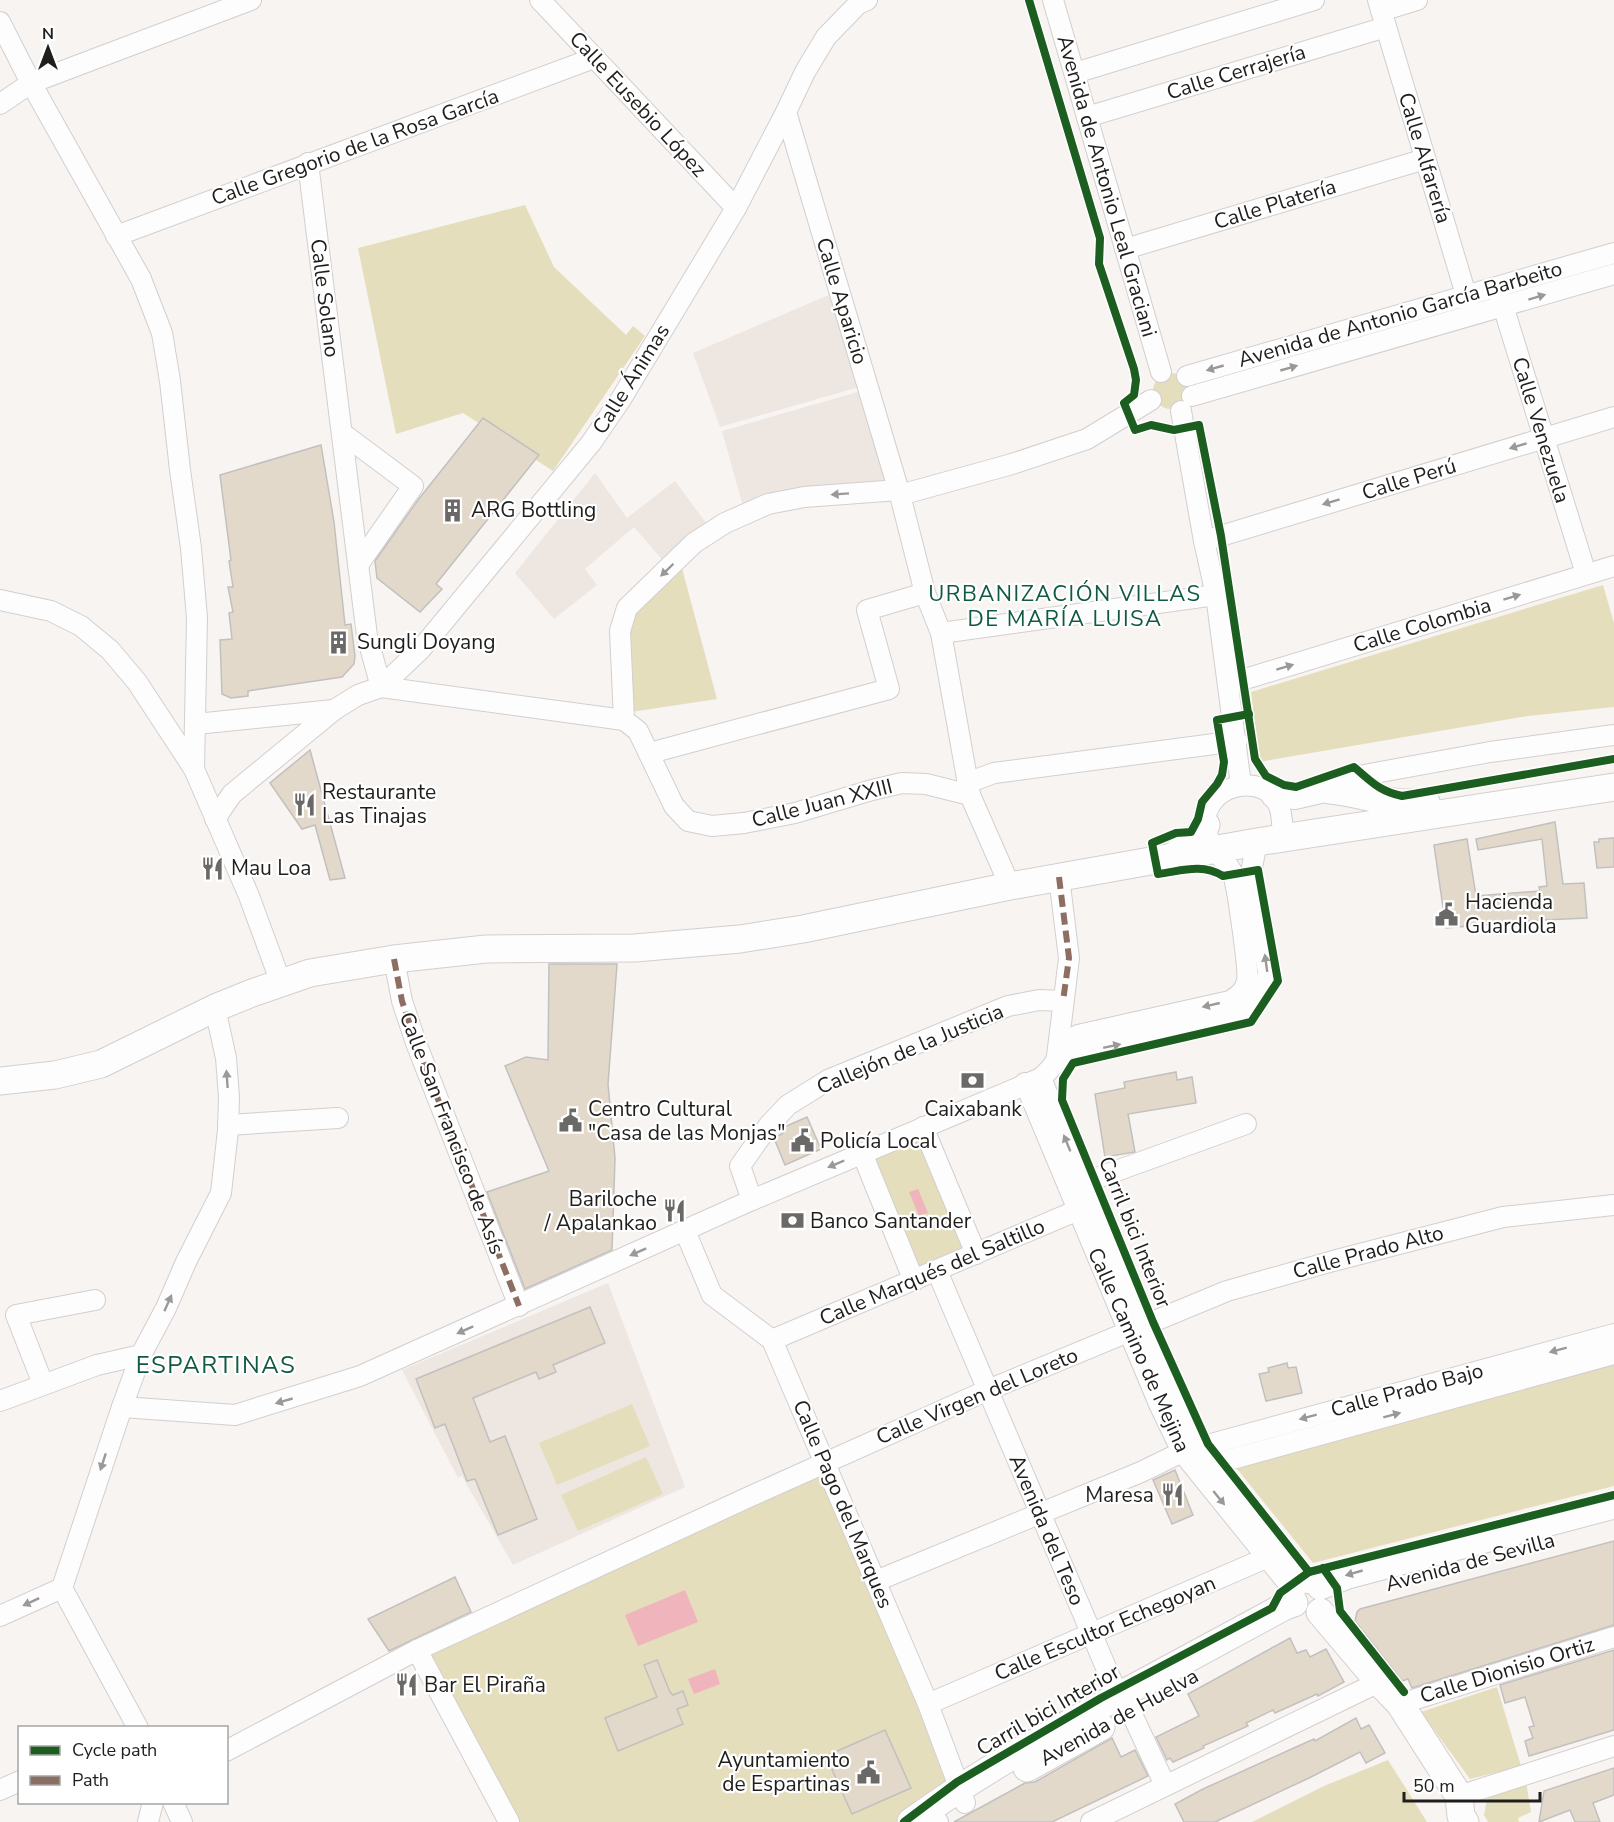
<svg xmlns="http://www.w3.org/2000/svg" width="1614" height="1822" font-family="'Nunito Sans',sans-serif">
<style>
.built{fill:#eee6e1}
.green{fill:#e5debd}
.water{fill:#f0b4bd}
.building{fill:#e3d9cb;stroke:#c2c0be;stroke-width:1.5}
.lines{fill:none;stroke-linecap:round;stroke-linejoin:round}
.street-casing{stroke:#d2cfce;stroke-width:22}
.secondary-casing{stroke:#d2cfce;stroke-width:29}
.street{stroke:#fefdfd;stroke-width:20}
.secondary{stroke:#fefdfd;stroke-width:27}
.quiet{stroke:#8d6e63;stroke-width:6;stroke-dasharray:12 6;stroke-linecap:butt}
.cycleway-casing{stroke:#fff;stroke-width:11}
.cycleway{stroke:#1b5e20;stroke-width:8}
.oneway{fill:#9a9998}
.labels{text-anchor:middle;stroke-width:4.5;stroke-linejoin:round;paint-order:stroke}
.street-label{font-size:21px;fill:#1f1e1c;stroke:#fff}
.poi-label{font-size:21px;fill:#1f1e1c;stroke:#fff;text-anchor:start}
.neighbourhood-label{font-size:22px;letter-spacing:1.5px;fill:#105a42;stroke:#fff}
.quarter-label{font-size:24px;letter-spacing:1.5px;fill:#105a42;stroke:#fff}
</style>
<rect width="100%" height="100%" fill="#f7f4f2"/>
<!-- built -->
<g class="built">
<polygon points="829,295 859,387 720,427 693,353"/>
<polygon points="861,391 892,486 743,506 722,431"/>
<polygon points="595,473 627,518 675,481 709,527 666,564 634,527 585,569 597,585 554,619 515,573"/>
<polygon points="608,1283 685,1487 513,1565 462,1476 458,1478 402,1370"/>
</g>
<!-- green -->
<g class="green">
<polygon points="525,205 554,267 626,335 633,326 645,336 553,471 463,413 396,434 358,248"/>
<circle cx="1171" cy="391" r="18"/>
<polygon points="679,557 717,699 624,713 627,608"/>
<polygon points="1603,585 1614,623 1614,707 1528,716 1259,762 1251,692"/>
<polygon points="923,1127 976,1254 914,1281 862,1153"/>
<polygon points="1614,1361 1614,1486 1313,1563 1234,1465"/>
<polygon points="632,1404 650,1446 557,1485 539,1443"/>
<polygon points="646,1457 663,1494 578,1531 561,1495"/>
<polygon points="825,1462 959,1787 911,1822 509,1822 417,1650"/>
<polygon points="1497,1687 1521,1766 1470,1779 1421,1712"/>
<polygon points="1388,1760 1427,1822 1252,1822 1324,1786"/>
<polygon points="1526,1782 1531,1812 1518,1818 1519,1822 1488,1822 1484,1815 1487,1799"/>
</g>
<!-- water -->
<g class="water">
<polygon points="918,1189 928,1213 919,1216 909,1192"/>
<polygon points="685,1590 698,1622 638,1646 625,1615"/>
<polygon points="715,1669 720,1684 694,1694 688,1679"/>
</g>
<!-- building -->
<g class="building">
<polygon points="483,418 539,455 436,584 442,589 420,612 377,578 375,561 418,500"/>
<polygon points="321,445 334,522 345,625 351,624 355,656 354,664 342,677 248,691 248,696 231,698 222,694 220,640 232,639 229,613 233,612 228,587 233,587 229,561 231,560 220,475"/>
<polygon points="310,750 345,878 330,880 315,825 302,829 270,783"/>
<polygon points="1555,822 1563,884 1584,883 1587,918 1543,920 1446,928 1434,845 1467,839 1476,896 1540,891 1539,887 1547,886 1542,839 1478,850 1476,839"/>
<polygon points="1614,838 1614,867 1597,868 1594,842 1599,842 1599,839"/>
<polygon points="549,964 617,964 608,1084 615,1158 612,1250 525,1289 487,1192 549,1171 505,1066 526,1057 548,1060"/>
<polygon points="1176,1072 1177,1080 1192,1077 1196,1103 1128,1114 1135,1152 1105,1157 1095,1094 1125,1088 1124,1082"/>
<polygon points="807,1117 821,1149 785,1165 774,1138 783,1133 782,1128"/>
<polygon points="590,1307 605,1343 553,1365 556,1372 539,1379 536,1372 473,1398 490,1442 505,1436 537,1519 498,1535 475,1479 467,1481 445,1424 435,1428 416,1379"/>
<polygon points="1287,1363 1288,1368 1296,1367 1302,1393 1266,1401 1259,1374 1269,1372 1268,1368"/>
<polygon points="1175,1470 1193,1515 1172,1524 1153,1480"/>
<polygon points="1614,1541 1614,1625 1412,1688 1408,1679 1402,1681 1355,1621 1357,1612 1360,1609"/>
<polygon points="455,1577 471,1612 389,1651 368,1619"/>
<polygon points="1290,1638 1297,1653 1306,1650 1310,1657 1326,1649 1344,1682 1318,1696 1317,1694 1275,1713 1273,1710 1246,1723 1248,1726 1203,1746 1204,1748 1173,1762 1170,1758 1167,1760 1156,1737 1199,1716 1188,1694"/>
<polygon points="1614,1650 1614,1730 1529,1756 1525,1741 1533,1738 1529,1727 1534,1726 1525,1697 1505,1703 1500,1685"/>
<polygon points="657,1660 670,1692 673,1695 683,1691 688,1705 677,1709 683,1724 618,1751 605,1718 657,1697 644,1665"/>
<polygon points="1356,1718 1361,1729 1369,1725 1385,1753 1366,1763 1360,1752 1309,1778 1215,1822 1184,1822 1175,1804 1203,1789 1296,1747 1314,1739 1315,1741"/>
<polygon points="885,1730 911,1788 852,1814 826,1756"/>
<polygon points="1112,1738 1121,1757 1135,1750 1148,1776 1052,1822 954,1822 1025,1783 1035,1782"/>
<polygon points="1614,1768 1614,1795 1593,1803 1600,1822 1575,1822 1570,1810 1539,1822 1544,1791"/>
</g>
<g class="lines">
<defs>
<g id="street">
<polyline points="540,0 736,208"/>
<polyline points="1053,0 1161,372"/>
<polyline points="1378,0 1469,305"/>
<polyline points="1381,11 1417,0"/>
<polyline points="0,22 31,83 141,279 162,333 170,381 180,470 191,548 197,618 194,769"/>
<polyline points="1075,73 1314,0"/>
<polyline points="0,104 31,83 251,0"/>
<polyline points="786,112 900,495 925,593 941,633 970,795 1010,886"/>
<polyline points="1087,117 1386,27"/>
<polyline points="308,163 367,636 381,687 624,720 638,731 674,806 688,821 712,826 744,823 795,813 872,790 902,783 926,784 970,795"/>
<polyline points="116,236 594,58"/>
<polyline points="1125,249 1425,159"/>
<polyline points="1500,296 1586,574"/>
<polyline points="1187,376 1614,253"/>
<polyline points="1192,396 1614,274"/>
<polyline points="1181,411 1204,541 1216,595 1241,785"/>
<polyline points="342,433 413,486 358,565"/>
<polyline points="900,495 1012,464 1087,439 1151,400"/>
<polyline points="1204,541 1614,417"/>
<polyline points="0,600 51,611 81,626 110,650 137,682 194,769 249,896 281,983"/>
<polyline points="941,633 1216,595"/>
<polyline points="1229,684 1614,566"/>
<polyline points="624,720 620,631 627,608 694,543 725,523 768,504 804,497 899,490"/>
<polyline points="196,724 334,710"/>
<polyline points="650,753 889,689 867,610 925,593"/>
<polyline points="967,783 994,773 1237,741"/>
<polyline points="1272,797 1295,799 1325,792 1364,775 1490,752 1614,735"/>
<polyline points="215,819 232,794 334,710 358,695 381,687 421,649 591,443 621,399 736,208 786,112 805,72 826,37 858,4 867,0"/>
<polyline points="394,959 402,1001 416,1043 519,1306"/>
<polyline points="1057,1056 1069,958 1059,877"/>
<polyline points="1056,1062 1079,1053 1240,1017 1245,1014 1265,987 1268,972 1251,872 1257,842"/>
<polyline points="1041,1078 1092,1204 1188,1427 1200,1446 1308,1583"/>
<polyline points="1025,1083 1159,1404 1182,1452 1295,1592"/>
<polyline points="228,1125 338,1118"/>
<polyline points="923,1127 976,1254"/>
<polyline points="862,1153 914,1281"/>
<polyline points="1083,1183 1246,1124"/>
<polyline points="752,1200 740,1166 769,1125 788,1105 828,1080 1008,1006 1039,1000 1063,1001"/>
<polyline points="685,1231 712,1295 772,1340 928,1704 965,1803"/>
<polyline points="937,1271 1116,1691 1130,1710 1165,1785"/>
<polyline points="772,1340 1090,1205"/>
<polyline points="43,1384 16,1315 95,1300"/>
<polyline points="0,1401 97,1365 141,1355"/>
<path d="M122 1407 235 1415 360 1376 752 1200 1041 1078C1046 1073 1052 1068 1055 1062 1064 1050 1063 1043 1078 1035L1230 1001C1238 996 1245 991 1247 981 1249 970 1237 882 1232 872 1224 858 1209 847 1206 830 1198 785 1265 769 1279 806 1283 816 1282 829 1283 838"/>
<polyline points="1214,1464 1614,1354"/>
<polyline points="876,1581 1141,1472 1182,1452 1614,1334"/>
<polyline points="62,1588 122,1407 141,1355 166,1308 186,1262 221,1193 228,1130 229,1097 226,1058 215,1008"/>
<polyline points="62,1588 138,1728"/>
<polyline points="0,1616 62,1588"/>
<polyline points="417,1650 509,1822"/>
<polyline points="928,1704 1266,1558 1276,1552"/>
<polyline points="1400,1704 1614,1637"/>
<polyline points="226,1751 417,1650 751,1496 988,1390 1227,1291 1333,1261 1503,1217 1614,1205"/>
<polyline points="0,1790 20,1781"/>
<polyline points="1459,1796 1614,1746"/>
<polyline points="173,1802 182,1822"/>
<polyline points="937,1821 938,1822"/>
<polyline points="148,1822 153,1802"/>
<polyline points="1091,1822 1379,1682"/>
</g>
<g id="secondary">
<path d="M1330 790C1363 793 1392 807 1426 802"/>
<polyline points="1172,857 1197,838 1206,825"/>
<polyline points="0,1081 55,1075 101,1064 215,1008 252,993 310,973 394,959 486,949 635,948 740,939 803,929 1010,886 1257,842 1614,787"/>
<polyline points="1320,1586 1348,1575 1614,1505"/>
<polyline points="1320,1612 1379,1682 1400,1704 1459,1796 1461,1816 1465,1822"/>
<polyline points="1027,1768 1101,1727"/>
<path d="M911 1822C975 1775 1044 1737 1113 1699 1171 1668 1228 1637 1285 1606L1294 1603"/>
</g>
</defs>
<!-- street casing -->
<use href="#street" class="street-casing"/>
<!-- secondary casing -->
<use href="#secondary" class="secondary-casing"/>
<!-- street -->
<use href="#street" class="street"/>
<!-- secondary -->
<use href="#secondary" class="secondary"/>
<!-- quiet -->
<g class="quiet">
<polyline points="1059,877 1069,958 1063,1001"/>
<polyline points="394,959 402,1001 416,1043 519,1306"/>
</g>
<defs>
<g id="cycleway">
<path d="M1029 0 1100 238 1099 264 1134 369 1136 380 1134 395 1124 403 1135 430 1151 425 1174 430 1199 425 1221 536 1255 759 1266 776 1284 785 1296 787 1354 767C1372 782 1379 791 1402 796L1614 759"/>
<path d="M1249 714 1217 720 1224 762 1222 775 1217 784 1202 802 1198 819 1191 832 1176 833 1152 843 1158 874C1182 871 1201 863 1223 876L1258 870 1278 981 1251 1022 1073 1063 1063 1079 1062 1100 1153 1322 1208 1444 1309 1572"/>
<polyline points="1323,1568 1337,1588 1340,1611 1404,1692"/>
<polyline points="904,1822 957,1782 1101,1698 1272,1608 1280,1593 1309,1572 1614,1495"/>
</g>
</defs>
<!-- cycleway casing -->
<use href="#cycleway" class="cycleway-casing"/>
<!-- cycleway -->
<use href="#cycleway" class="cycleway"/>
</g>
<!-- one-way arrows -->
<defs><path id="oneway-solid" d="M-6-.8H1V-3.2L6.5 0L1 3.2V.8H-6Z" transform="scale(1.5)"/></defs>
<g class="oneway">
<use href="#oneway-solid" transform="translate(1537 297) rotate(-17)"/>
<use href="#oneway-solid" transform="translate(1215 368) rotate(164)"/>
<use href="#oneway-solid" transform="translate(1289 368) rotate(-16)"/>
<use href="#oneway-solid" transform="translate(1518 446) rotate(163)"/>
<use href="#oneway-solid" transform="translate(840 494) rotate(176)"/>
<use href="#oneway-solid" transform="translate(1331 502) rotate(163)"/>
<use href="#oneway-solid" transform="translate(667 570) rotate(136)"/>
<use href="#oneway-solid" transform="translate(1512 597) rotate(-17)"/>
<use href="#oneway-solid" transform="translate(1285 667) rotate(-17)"/>
<use href="#oneway-solid" transform="translate(1266 963) rotate(-98)"/>
<use href="#oneway-solid" transform="translate(1211 1005) rotate(167)"/>
<use href="#oneway-solid" transform="translate(1112 1046) rotate(-12)"/>
<use href="#oneway-solid" transform="translate(227 1079) rotate(-94)"/>
<use href="#oneway-solid" transform="translate(1067 1143) rotate(-112)"/>
<use href="#oneway-solid" transform="translate(836 1164) rotate(157)"/>
<use href="#oneway-solid" transform="translate(638 1252) rotate(156)"/>
<use href="#oneway-solid" transform="translate(168 1303) rotate(-66)"/>
<use href="#oneway-solid" transform="translate(465 1330) rotate(156)"/>
<use href="#oneway-solid" transform="translate(1558 1350) rotate(165)"/>
<use href="#oneway-solid" transform="translate(284 1401) rotate(164)"/>
<use href="#oneway-solid" transform="translate(1392 1415) rotate(-15)"/>
<use href="#oneway-solid" transform="translate(1308 1417) rotate(165)"/>
<use href="#oneway-solid" transform="translate(103 1462) rotate(108)"/>
<use href="#oneway-solid" transform="translate(1219 1498) rotate(51)"/>
<use href="#oneway-solid" transform="translate(1354 1573) rotate(164)"/>
<use href="#oneway-solid" transform="translate(31 1602) rotate(155)"/>
</g>
<!-- icons -->
<defs>
<symbol id="building-bare" viewBox="-9 -9 18 18"><path d="M-4-6H4V6H1V3H-1V6H-4ZM-2.5-4.3h1.7v1.8h-1.7ZM.8-4.3h1.7v1.8H.8ZM-2.5-1h1.7V.8h-1.7ZM.8-1h1.7V.8H.8Z" fill="#6b6967" stroke="#fff" stroke-width="2.5" paint-order="stroke"/></symbol>
<symbol id="restaurant-bare" viewBox="-9 -9 18 18"><path d="M-5-6h1v4h1v-4h1v4h1v-4h1v5L-1.5 .5V6h-2V.5L-5-1ZM5-6V6H3V1.5H1.5Q1.5-4 5-6Z" fill="#6b6967" stroke="#fff" stroke-width="2.5" paint-order="stroke"/></symbol>
<symbol id="civic-bare" viewBox="-9 -9 18 18"><path d="M-.6-6.5H3V-4.5H.6V-3L4-1V1h2V6H-6V1h2V-1L-.6-3ZM-1.2 2.5V6h2.4V2.5Z" fill="#6b6967" stroke="#fff" stroke-width="2.5" paint-order="stroke"/></symbol>
<symbol id="bank-bare" viewBox="-9 -9 18 18"><path d="M-6-4H6V4H-6ZM0-2.3a2.3 2.3 0 1 0 0 4.6a2.3 2.3 0 1 0 0-4.6Z" fill="#6b6967" stroke="#fff" stroke-width="2.5" paint-order="stroke"/></symbol>
</defs>
<g fill-rule="evenodd">
<use href="#building-bare" x="436" y="494" width="33" height="33"/>
<use href="#building-bare" x="322" y="626" width="33" height="33"/>
<use href="#restaurant-bare" x="288" y="788" width="33" height="33"/>
<use href="#restaurant-bare" x="196" y="852" width="33" height="33"/>
<use href="#civic-bare" x="1430" y="898" width="33" height="33"/>
<use href="#bank-bare" x="956" y="1064" width="33" height="33"/>
<use href="#civic-bare" x="554" y="1104" width="33" height="33"/>
<use href="#civic-bare" x="786" y="1124" width="33" height="33"/>
<use href="#restaurant-bare" x="658" y="1194" width="33" height="33"/>
<use href="#bank-bare" x="776" y="1204" width="33" height="33"/>
<use href="#restaurant-bare" x="1156" y="1478" width="33" height="33"/>
<use href="#restaurant-bare" x="390" y="1668" width="33" height="33"/>
<use href="#civic-bare" x="852" y="1756" width="33" height="33"/>
</g>
<g class="labels">
<!-- street labels -->
<g class="street-label">
<text transform="translate(1236 72) rotate(-17)" y="7">Calle Cerrajería</text>
<text transform="translate(638 104) rotate(47)" y="7">Calle Eusebio López</text>
<text transform="translate(355 147) rotate(-20)" y="7">Calle Gregorio de la Rosa García</text>
<text transform="translate(1425 158) rotate(73)" y="7">Calle Alfarería</text>
<text transform="translate(1107 186) rotate(74)" y="7">Avenida de Antonio Leal Graciani</text>
<text transform="translate(1275 204) rotate(-17)" y="7">Calle Platería</text>
<text transform="translate(325 298) rotate(83)" y="7">Calle Solano</text>
<text transform="translate(842 301) rotate(73)" y="7">Calle Aparicio</text>
<text transform="translate(1400 314) rotate(-16)" y="7">Avenida de Antonio García Barbeito</text>
<text transform="translate(631 379) rotate(-58)" y="7">Calle Ánimas</text>
<text transform="translate(1541 430) rotate(73)" y="7">Calle Venezuela</text>
<text transform="translate(1409 479) rotate(-17)" y="7">Calle Perú</text>
<text transform="translate(1422 625) rotate(-17)" y="7">Calle Colombia</text>
<text transform="translate(822 803) rotate(-14)" y="7">Calle Juan XXIII</text>
<text transform="translate(910 1049) rotate(-23)" y="7">Callejón de la Justicia</text>
<text transform="translate(452 1133) rotate(69)" y="7">Calle San Francisco de Asís</text>
<text transform="translate(1135 1232) rotate(68)" y="7">Carril bici Interior</text>
<text transform="translate(1368 1252) rotate(-15)" y="7">Calle Prado Alto</text>
<text transform="translate(932 1272) rotate(-23)" y="7">Calle Marqués del Saltillo</text>
<text transform="translate(1139 1350) rotate(66)" y="7">Calle Camino de Mejina</text>
<text transform="translate(1407 1390) rotate(-15)" y="7">Calle Prado Bajo</text>
<text transform="translate(977 1396) rotate(-23)" y="7">Calle Virgen del Loreto</text>
<text transform="translate(843 1504) rotate(67)" y="7">Calle Pago del Marques</text>
<text transform="translate(1047 1530) rotate(67)" y="7">Avenida del Teso</text>
<text transform="translate(1470 1562) rotate(-15)" y="7">Avenida de Sevilla</text>
<text transform="translate(1105 1628) rotate(-23)" y="7">Calle Escultor Echegoyan</text>
<text transform="translate(1507 1670) rotate(-17)" y="7">Calle Dionisio Ortiz</text>
<text transform="translate(1048 1710) rotate(-30)" y="7">Carril bici Interior</text>
<text transform="translate(1119 1717) rotate(-29)" y="7">Avenida de Huelva</text>
</g>
<!-- poi labels -->
<g class="poi-label">
<text x="471" y="517">ARG Bottling</text>
<text x="357" y="649">Sungli Doyang</text>
<text x="322" y="799">Restaurante<tspan x="322" dy="24">Las Tinajas</tspan></text>
<text x="231" y="875">Mau Loa</text>
<text x="1465" y="909">Hacienda<tspan x="1465" dy="24">Guardiola</tspan></text>
<text x="588" y="1116">Centro Cultural<tspan x="588" dy="24">"Casa de las Monjas"</tspan></text>
<text x="973" y="1116" text-anchor="middle">Caixabank</text>
<text x="820" y="1148">Policía Local</text>
<text x="657" y="1206" text-anchor="end">Bariloche<tspan x="657" dy="24">/ Apalankao</tspan></text>
<text x="810" y="1228">Banco Santander</text>
<text x="1154" y="1502" text-anchor="end">Maresa</text>
<text x="424" y="1692">Bar El Piraña</text>
<text x="850" y="1767" text-anchor="end">Ayuntamiento<tspan x="850" dy="24">de Espartinas</tspan></text>
</g>
<!-- neighbourhood labels -->
<g class="neighbourhood-label">
<text x="1065" y="601">URBANIZACIÓN VILLAS<tspan x="1065" dy="25">DE MARÍA LUISA</tspan></text>
</g>
<!-- quarter labels -->
<g class="quarter-label">
<text x="216" y="1373">ESPARTINAS</text>
</g>
</g>
<!-- legend -->
<rect x="18" y="1726" width="210" height="78" fill="#ffffff" stroke="#a5a5a4" stroke-width="1.5"/>
<rect x="30" y="1746" width="30" height="9" fill="#1b5e20" stroke="#a5a5a4" stroke-width="1.5"/>
<text x="72" y="1756" font-size="18" fill="#1f1e1c">Cycle path</text>
<rect x="30" y="1776" width="30" height="9" fill="#8d6e63" stroke="#a5a5a4" stroke-width="1.5"/>
<text x="72" y="1786" font-size="18" fill="#1f1e1c">Path</text>
<!-- north arrow -->
<g transform="translate(48 48)" stroke="#ffffff" stroke-width="4.5" paint-order="stroke">
<path d="M0-4.5L10 22L0 15L-10 22Z" fill="#1f1e1c"/>
<text y="-9" font-size="16" font-weight="bold" text-anchor="middle" fill="#1f1e1c">N</text>
</g>
<!-- scale -->
<path d="M1404 1792v9h136v-9" fill="none" stroke="#1f1e1c" stroke-width="3"/>
<text x="1413" y="1792" font-size="18" fill="#1f1e1c" stroke="#ffffff" stroke-width="4.5" paint-order="stroke">50 m</text>
</svg>
